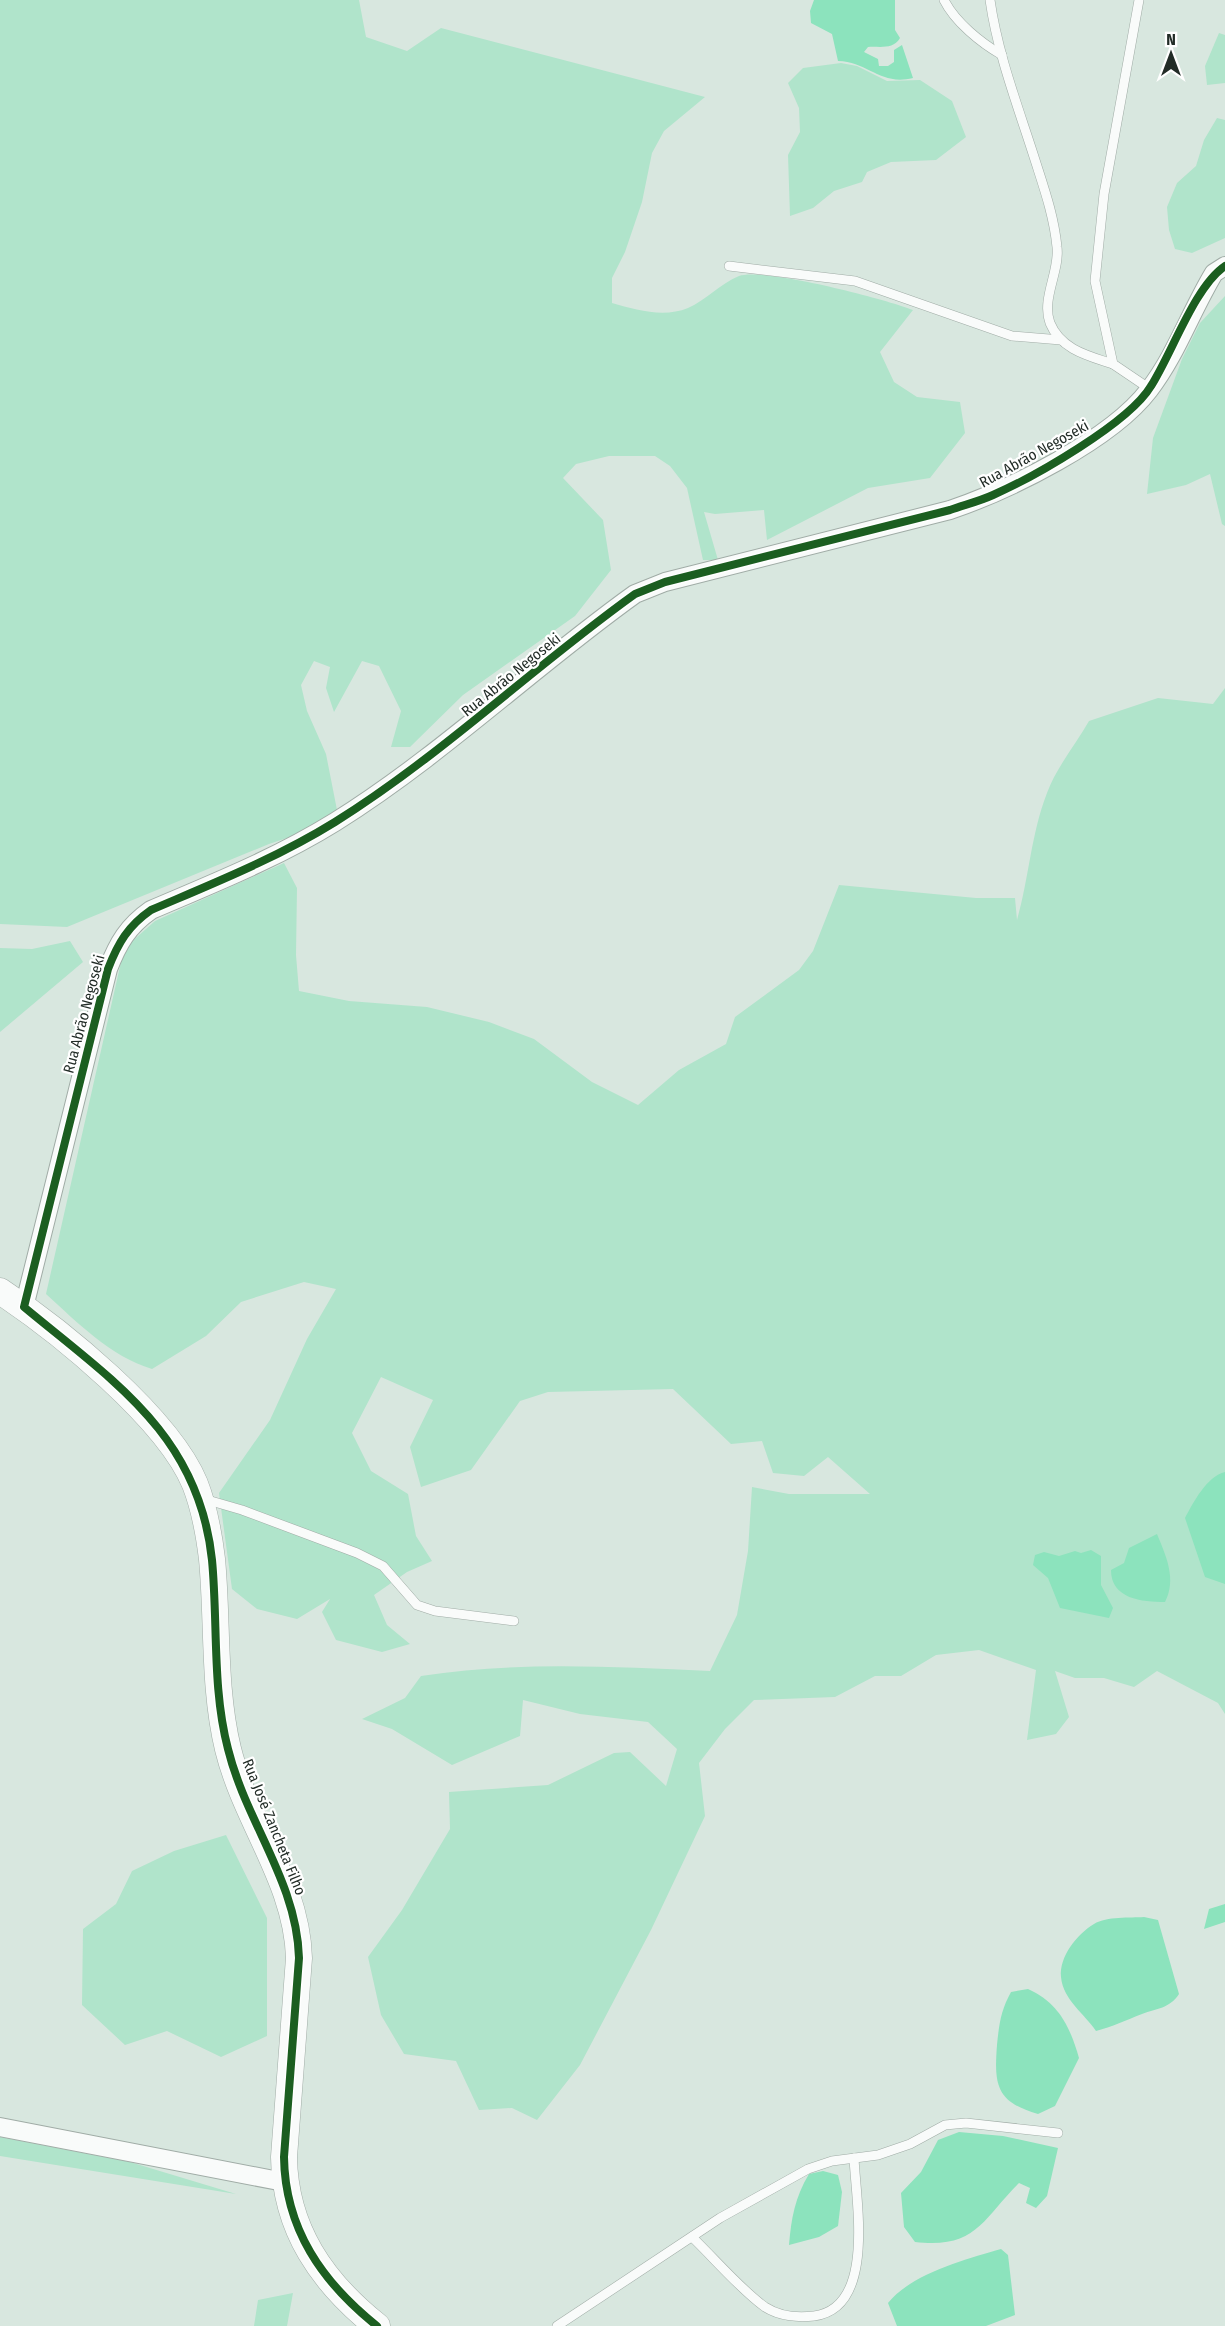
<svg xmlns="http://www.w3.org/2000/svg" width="1225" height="2326" font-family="'Fira Sans Condensed',sans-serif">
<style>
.green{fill:#b0e4cb}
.water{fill:#8ce3bd}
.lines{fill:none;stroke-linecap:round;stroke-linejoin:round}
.lane-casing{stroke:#a0aca6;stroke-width:10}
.street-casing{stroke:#a0aca6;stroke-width:20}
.secondary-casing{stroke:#a0aca6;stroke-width:27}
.lane{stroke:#f9fbfa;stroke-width:9}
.street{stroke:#f9fbfa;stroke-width:18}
.secondary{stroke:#f9fbfa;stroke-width:26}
.cycleway-casing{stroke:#fff;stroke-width:11}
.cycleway{stroke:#1b5e20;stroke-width:8}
.labels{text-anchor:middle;stroke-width:4.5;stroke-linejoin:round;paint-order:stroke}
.street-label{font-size:15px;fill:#222c27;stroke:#fff}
</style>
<rect width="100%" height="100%" fill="#d8e7df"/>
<!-- green -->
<g class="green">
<path d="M0 0H359L366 37 407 51 441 28 705 97 664 131 652 153 642 202 625 252 612 278V303C636 310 664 318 688 308 706 300 720 284 739 276 762 267 886 299 913 310L880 352 894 382 917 397 960 402 965 433 930 478 868 488 767 540 764 510 715 514 704 512 718 560H703L687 488 670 466 655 456H609L576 464 563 478 603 520 611 570 575 616 463 695 410 747H391L401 711 379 666 362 661 334 712 326 688 330 667 314 661 301 685 307 711 326 754 337 810 302 833 269 844 67 927 0 924Z"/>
<polygon points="1219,33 1225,35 1225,83 1207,85 1205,66"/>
<polygon points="841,63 857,66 887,81 920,80 952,101 966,137 936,160 891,162 867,172 862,182 834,191 813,208 790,216 788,155 800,132 799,108 788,83 803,68"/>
<polygon points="1217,118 1225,120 1225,238 1192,253 1175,249 1169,230 1167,207 1177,183 1196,166 1204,140"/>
<polygon points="1225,296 1225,526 1222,524 1210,474 1186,485 1147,494 1153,438 1182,359 1200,323"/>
<path d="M1225 688V1714L1218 1703 1157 1671 1134 1687 1104 1678H1075L1055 1671 1069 1717 1056 1734 1027 1740 1036 1670 979 1650 936 1655 901 1676H875L835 1697 754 1700 725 1729 699 1763 705 1816 651 1930 580 2065 537 2120 512 2108 479 2110 456 2061 404 2054 381 2015 368 1957 402 1910 450 1829 449 1792 548 1785 614 1753 630 1752 666 1786 677 1749 648 1722 580 1714 523 1700 520 1736 452 1765 392 1729 362 1719 405 1698 421 1676C518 1661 613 1667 710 1671L737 1615 748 1551 752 1487 789 1494H870L828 1457 804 1476 773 1473 762 1441 731 1444 673 1389 548 1392 520 1401 471 1470 421 1487 410 1447 433 1400 381 1377 352 1433 371 1471 408 1494 416 1536 432 1561 407 1572 374 1595 387 1625 410 1644 382 1652 336 1640 322 1612 330 1599 297 1619 257 1609 232 1589 219 1493 270 1420 307 1339 336 1289 304 1282 241 1302 206 1336 152 1369C110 1356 78 1323 46 1294L121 962 129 944 155 921 284 863 297 888 296 955 299 991 349 1001 427 1007 489 1022 534 1039 592 1082 638 1105 679 1070 726 1044 735 1017 799 970 813 951 839 885 976 898H1015L1017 920C1029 878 1031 834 1047 793 1056 768 1076 744 1089 721L1158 698 1213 704Z"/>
<polygon points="70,941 83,962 0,1032 0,948 32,949"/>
<polygon points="226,1835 267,1918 267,2036 221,2057 167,2031 125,2045 82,2005 83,1929 116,1904 132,1871 174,1851"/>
<polygon points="0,2137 130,2162 236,2194 0,2156"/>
<polygon points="293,2293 287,2326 254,2326 258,2300"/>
</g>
<!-- water -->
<g class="water">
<path d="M814 0H895V30L900 38C893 50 880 46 868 47L864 52 878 59 879 66H888L894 62V50L902 45 913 78C880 86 869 62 838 61L832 34 811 23 810 11Z"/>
<path d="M1225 1472V1584L1205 1577 1185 1518C1193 1503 1207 1476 1225 1472Z"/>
<path d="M1157 1534C1166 1556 1177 1579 1165 1602 1142 1602 1111 1599 1111 1570L1124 1563 1129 1548Z"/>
<polygon points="1091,1550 1101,1556 1101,1585 1113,1608 1109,1618 1060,1608 1048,1578 1033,1565 1035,1555 1044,1552 1059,1556 1075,1551 1081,1553"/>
<polygon points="1225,1904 1225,1922 1204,1929 1209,1909"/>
<path d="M1144 1917 1158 1920 1179 1994C1169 2009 1157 2008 1142 2014 1126 2020 1112 2027 1096 2031 1085 2014 1063 2000 1061 1977 1059 1957 1077 1934 1094 1924 1107 1916 1130 1918 1144 1917Z"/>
<path d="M1028 1989C1059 2003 1070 2027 1079 2058L1055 2106 1038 2114C996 2102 994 2085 997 2045 999 2024 1001 2010 1011 1992Z"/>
<path d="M959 2132 1003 2136 1058 2148 1047 2196 1036 2208 1026 2203 1030 2188 1019 2183C982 2220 976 2249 915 2242L904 2227 901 2193 921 2172 938 2140Z"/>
<path d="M823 2171 838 2175 842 2192 838 2226 819 2237 789 2245C791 2219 795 2197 809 2174Z"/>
<path d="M1001 2249 1008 2255 1015 2315 986 2326H897L888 2303C911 2274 966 2259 1001 2249Z"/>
</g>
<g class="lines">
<defs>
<g id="lane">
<path d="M944 0C955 22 981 43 1002 55"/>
<path d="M990 0C998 56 1019 109 1036 163 1045 191 1054 217 1057 247 1060 271 1041 299 1050 323 1061 350 1089 356 1113 364"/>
<polyline points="1139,0 1104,194 1095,281 1113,364 1150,389"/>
<polyline points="729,266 855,281 1012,336 1061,340"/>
<polyline points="204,1499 242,1510 357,1553 383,1566 417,1605 435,1611 514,1621"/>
<path d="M692 2237C714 2258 741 2290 765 2307 779 2316 798 2318 814 2316 876 2308 856 2202 854 2158"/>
<polyline points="557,2326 720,2218 808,2169 832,2161 878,2155 910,2144 945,2125 966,2123 1058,2133"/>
</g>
<g id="street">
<path d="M24 1307 108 969C118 943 128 926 151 910 214 883 277 858 335 822 442 755 533 667 635 594L665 582 950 510C1009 490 1111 440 1149 390 1176 355 1191 311 1214 273L1225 266"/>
<polyline points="0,2127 284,2182"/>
</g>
<path id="secondary" d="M0 1291C59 1330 168 1418 195 1484 204 1507 209 1534 212 1559 218 1622 213 1687 228 1749 246 1822 297 1882 299 1958L284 2157C285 2229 322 2282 377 2326"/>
</defs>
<!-- lane casing -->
<use href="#lane" class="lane-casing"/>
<!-- street casing -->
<use href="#street" class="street-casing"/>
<!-- secondary casing -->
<use href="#secondary" class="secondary-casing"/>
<!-- lane -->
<use href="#lane" class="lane"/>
<!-- street -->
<use href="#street" class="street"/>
<!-- secondary -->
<use href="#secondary" class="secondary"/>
<defs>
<path id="cycleway" d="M377 2326C322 2282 285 2229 284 2157L299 1958C297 1882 246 1822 228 1749 212 1688 218 1623 212 1560 199 1435 113 1381 24 1307L108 969C118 943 128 926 151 910 214 883 277 858 335 822 442 755 533 667 635 594L665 582 950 510C964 505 980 501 993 495 1034 477 1129 423 1151 386 1172 353 1195 286 1225 266"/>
</defs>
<!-- cycleway casing -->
<use href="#cycleway" class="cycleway-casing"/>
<!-- cycleway -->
<use href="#cycleway" class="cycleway"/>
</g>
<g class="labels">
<!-- street labels -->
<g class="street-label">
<text transform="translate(1034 454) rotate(-29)" y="5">Rua Abrão Negoseki</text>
<text transform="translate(511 675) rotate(-39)" y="5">Rua Abrão Negoseki</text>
<text transform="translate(84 1014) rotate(-75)" y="5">Rua Abrão Negoseki</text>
<text transform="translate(274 1827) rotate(68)" y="5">Rua José Zancheta Filho</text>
</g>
</g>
<!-- north arrow -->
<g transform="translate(1171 54)" stroke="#ffffff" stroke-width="4.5" paint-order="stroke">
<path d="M0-4.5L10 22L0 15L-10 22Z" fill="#222c27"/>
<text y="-9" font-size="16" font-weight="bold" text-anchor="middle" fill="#222c27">N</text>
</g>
</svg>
